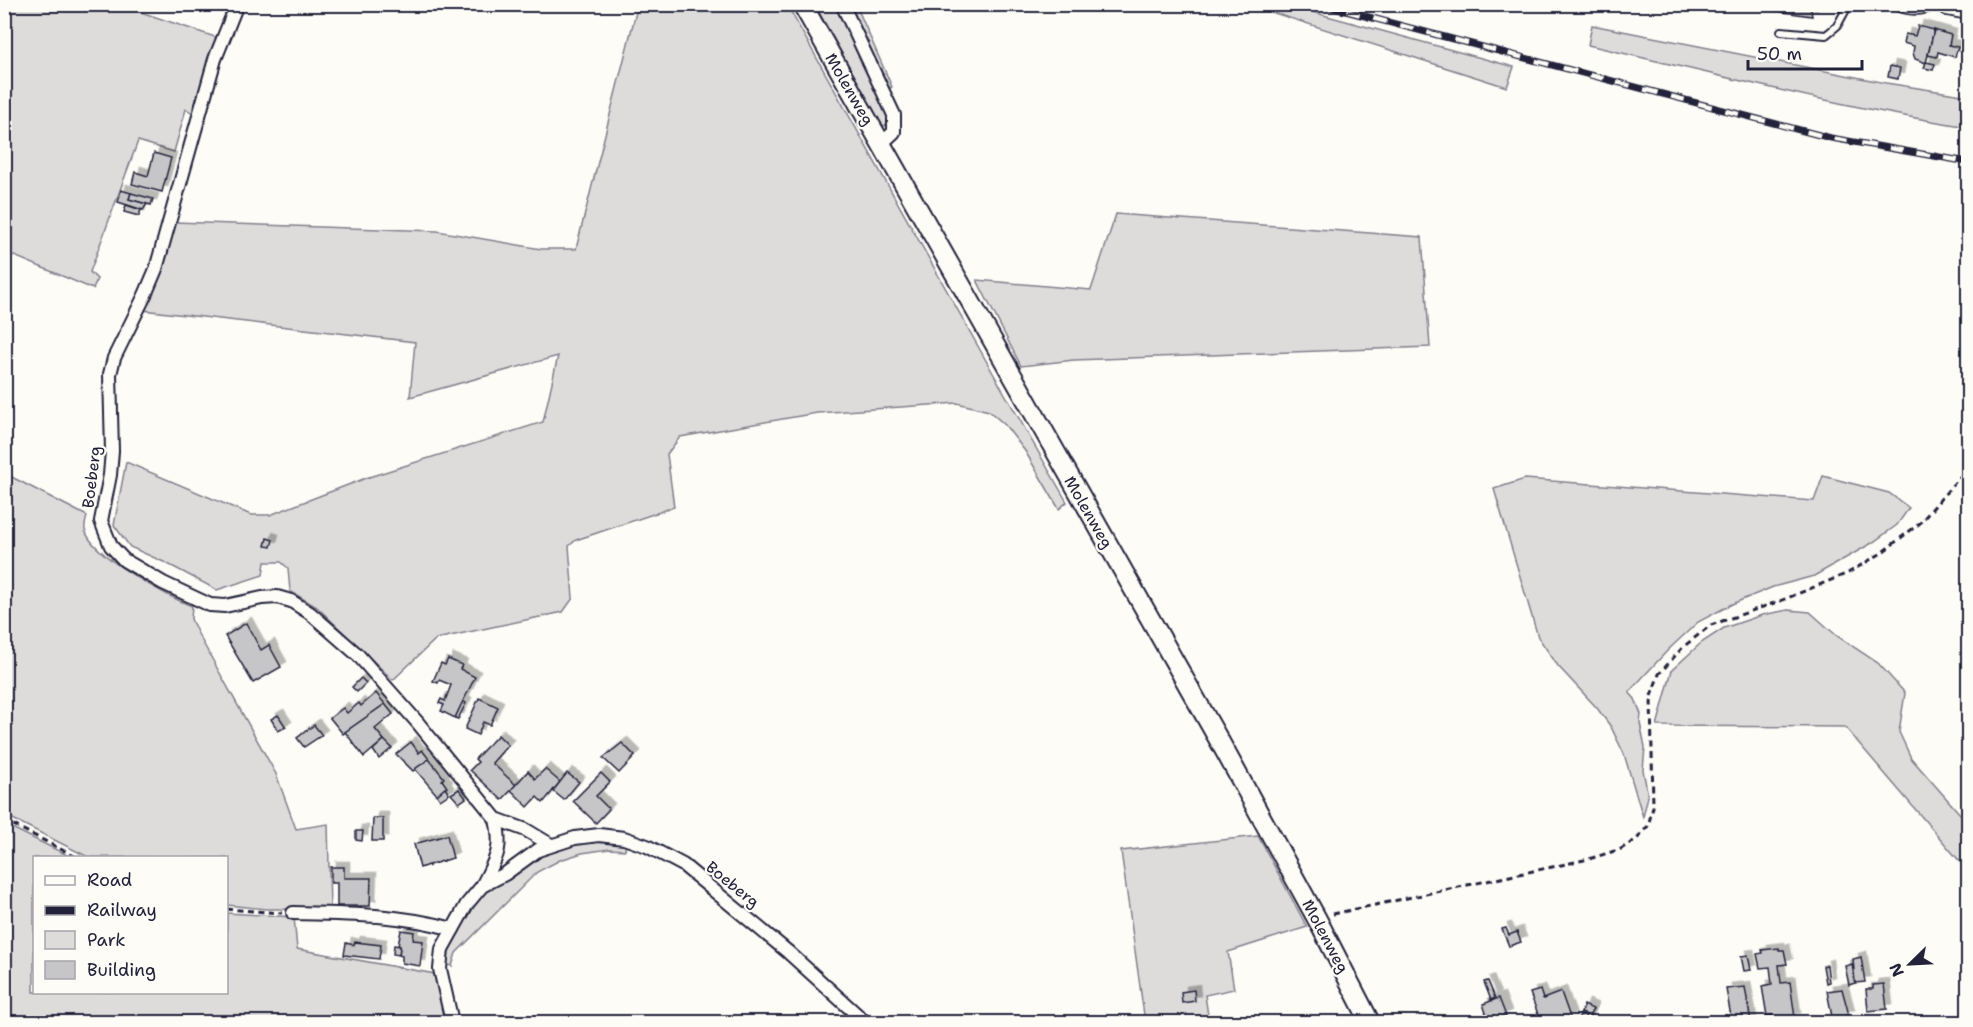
<svg xmlns="http://www.w3.org/2000/svg" width="1973" height="1027" font-family="'Shantell Sans',sans-serif">
<style>
.green{fill:#dddcdb;stroke:#807f8b;stroke-width:1.5}
.building{fill:#c6c6c8;stroke:#22223b;stroke-width:1.5;filter:url(#shadow)}
.lines{fill:none;stroke-linecap:round;stroke-linejoin:round}
.service-casing{stroke:#22223b;stroke-width:10}
.minor-casing{stroke:#22223b;stroke-width:16}
.secondary-casing{stroke:#22223b;stroke-width:22}
.path{stroke:#22223b;stroke-width:3;stroke-dasharray:6 4.5;stroke-linecap:butt}
.service{stroke:#fdfcf7;stroke-width:6}
.minor{stroke:#fdfcf7;stroke-width:12}
.secondary{stroke:#fdfcf7;stroke-width:18}
.rail-casing{stroke:#22223b;stroke-width:7}
.rail{stroke:#fdfcf7;stroke-width:4.5;stroke-dasharray:14;stroke-linecap:butt}
.labels{text-anchor:middle;stroke-width:4.5;stroke-linejoin:round;paint-order:stroke}
.street-label{font-size:16px;fill:#22223b;stroke:#fdfcf7}
</style>
<defs>
<filter id="shadow"><feDropShadow dx="5.5" dy="-5.5" stdDeviation="0" flood-color="#0004"/></filter>
</defs>
<rect width="100%" height="100%" fill="#fdfcf7"/>
<filter id="ink" filterUnits="userSpaceOnUse"><feTurbulence type="fractalNoise" baseFrequency=".0167" numOctaves="2"/><feDisplacementMap in="SourceGraphic" scale="12" xChannelSelector="R" yChannelSelector="G"/><feConvolveMatrix kernelMatrix="1 2 1 2 8 2 1 2 1" color-interpolation-filters="sRGB"/></filter>
<g filter="url(#ink)">
<!-- green -->
<g class="green">
<polygon points="638,4 787,5 993,373 1067,502 1059,509 1025,451 1005,425 989,411 957,403 817,413 680,437 667,454 674,507 576,540 569,546 573,598 563,612 436,639 393,680 317,607 290,591 288,568 281,562 265,562 263,575 217,590 166,563 130,547 114,525 126,462 251,515 270,515 366,478 543,422 558,356 410,397 415,342 143,310 174,222 437,231 541,249 576,249"/>
<polygon points="4,5 120,5 218,38 195,114 186,109 174,152 138,141 90,272 97,279 93,289 5,252"/>
<polygon points="815,5 836,5 887,114 888,121 885,126 881,124"/>
<polygon points="846,5 856,5 892,87 887,90"/>
<polygon points="1249,5 1287,5 1514,67 1507,87"/>
<path d="M1592 25 1886 83 1968 96V127C1840 107 1714 74 1588 45Z"/>
<polygon points="1116,214 1422,237 1430,347 1074,360 1021,366 977,280 1091,290"/>
<path d="M4 473 87 516C86 520 84 527 85 530 92 556 168 597 192 606L191 619 197 632 276 774 296 829 328 824 330 909H266L227 905 226 858 88 857 5 815Z"/>
<polygon points="1823,476 1889,493 1909,508 1897,525 1872,543 1814,576 1773,587 1732,604 1698,622 1668,650 1629,692 1635,699 1641,714 1640,723 1645,747 1643,770 1648,796 1643,817 1624,754 1611,727 1597,708 1558,666 1538,637 1494,489 1525,479 1814,501"/>
<polygon points="1788,610 1810,612 1837,636 1878,663 1905,693 1899,732 1911,758 1968,823 1968,871 1845,727 1657,726 1672,670 1701,643 1724,628 1762,615"/>
<polygon points="4,824 71,857 34,858 34,992 226,992 227,913 294,917 297,949 435,974 446,1022 5,1022"/>
<polygon points="1258,836 1307,927 1228,952 1234,989 1205,995 1209,1022 1145,1022 1121,851"/>
<path d="M594 841 626 845 625 850 609 849 582 853 560 860 537 872 456 953 452 966 445 964C447 943 467 910 482 895 500 879 543 852 566 846 575 843 585 843 594 841Z"/>
</g>
<!-- building -->
<g class="building">
<polygon points="1728,4 1810,4 1812,16"/>
<polygon points="1918,26 1934,30 1926,63 1915,59 1913,53 1914,46 1903,43 1905,34 1915,36"/>
<polygon points="1934,30 1951,35 1949,45 1958,47 1955,57 1938,52 1937,57 1928,55"/>
<polygon points="1926,62 1935,64 1933,70 1924,68"/>
<polygon points="1890,66 1900,68 1898,79 1888,77"/>
<polygon points="154,153 171,158 162,192 132,184 135,172 148,176"/>
<polygon points="121,190 131,193 129,199 147,204 143,210 118,202"/>
<polygon points="131,193 153,199 151,205 129,199"/>
<polygon points="126,205 141,210 139,216 124,212"/>
<polygon points="267,538 273,540 271,547 265,546"/>
<polygon points="246,623 261,650 269,645 281,667 253,683 225,636"/>
<polygon points="448,659 462,665 460,669 475,677 455,718 441,711 444,705 439,703 441,699 445,701 451,685 439,680 438,683 433,681 441,663 445,665"/>
<polygon points="361,678 366,683 357,692 352,687"/>
<polygon points="376,693 385,704 343,734 330,718 343,708 347,713 359,703 361,706"/>
<polygon points="479,698 498,707 490,725 483,722 478,735 465,729"/>
<polygon points="463,701 466,703 458,719 455,718"/>
<polygon points="385,704 393,714 375,729 384,740 364,757 345,732"/>
<polygon points="278,715 286,727 278,731 271,719"/>
<polygon points="314,725 322,735 304,747 297,738"/>
<polygon points="498,735 508,745 492,763 516,785 502,800 470,770 478,762 475,759"/>
<polygon points="384,740 392,748 379,759 373,750"/>
<polygon points="411,742 419,753 422,750 429,759 413,771 396,754"/>
<polygon points="622,743 635,756 619,773 603,758"/>
<polygon points="429,759 444,778 442,780 447,787 437,795 415,769"/>
<polygon points="545,769 560,782 543,803 537,797 528,807 511,790 528,771 535,779"/>
<polygon points="567,773 579,782 564,800 553,791"/>
<polygon points="601,773 610,782 596,796 609,809 596,823 573,801"/>
<polygon points="445,788 449,794 440,800 437,795"/>
<polygon points="459,789 466,798 459,803 451,794"/>
<polygon points="373,818 383,818 383,841 372,841"/>
<polygon points="356,831 363,831 362,841 356,840"/>
<polygon points="447,835 453,858 443,861 444,863 443,861 429,865 429,867 428,865 420,868 414,844"/>
<polygon points="331,867 344,867 344,878 371,878 370,906 337,906 337,883 331,883"/>
<polygon points="1506,928 1509,935 1517,932 1521,942 1509,946 1502,929"/>
<polygon points="401,930 414,932 413,940 423,941 420,966 402,963 402,956 399,955 400,946 398,946"/>
<polygon points="355,942 381,945 379,959 344,955 346,943 354,945"/>
<polygon points="394,945 400,946 399,955 393,954"/>
<polygon points="1779,948 1779,950 1784,950 1787,964 1779,965 1781,983 1790,982 1795,1018 1773,1021 1772,1015 1767,1016 1762,986 1772,984 1770,967 1760,968 1757,954 1763,953 1762,950"/>
<polygon points="1748,955 1751,970 1744,971 1741,956"/>
<polygon points="1861,957 1865,982 1855,983 1853,959"/>
<polygon points="1852,964 1855,983 1849,985 1845,966"/>
<polygon points="1827,965 1829,982 1826,983 1823,966"/>
<polygon points="1488,981 1495,998 1491,1000 1484,982"/>
<polygon points="1884,984 1887,1009 1868,1011 1866,989 1873,989 1873,985"/>
<polygon points="1745,987 1751,1022 1732,1022 1726,989"/>
<polygon points="1842,989 1849,1015 1832,1017 1827,991"/>
<polygon points="1194,990 1195,1001 1182,1003 1181,992"/>
<polygon points="1540,990 1543,999 1561,992 1571,1020 1570,1018 1558,1022 1541,1022 1530,993"/>
<polygon points="1499,998 1506,1016 1489,1022 1483,1004"/>
<polygon points="1584,1005 1593,1009 1586,1022 1583,1022 1586,1015 1581,1013"/>
<polygon points="1581,1013 1586,1015 1583,1022 1578,1019"/>
</g>
<g class="lines">
<defs>
<polyline id="service" points="1781,31 1826,35 1837,26 1849,4"/>
<g id="minor">
<polyline points="237,4 215,59 156,269 145,295 114,358 110,374 112,451 110,475 101,521 111,546 124,560 163,583 210,605 225,606 262,598 277,597 291,601 310,613 358,655 418,723 496,819 526,830 551,845"/>
<polyline points="842,4 894,115 894,132 881,144"/>
<path d="M1897 4C1908 8 1921 10 1931 4"/>
<polyline points="1940,4 1947,9 1968,13"/>
<path d="M482 886C496 858 503 851 496 819"/>
<path d="M293 913C347 914 400 914 453 929"/>
<polyline points="452,1022 440,969 442,949 467,904 482,886 505,874 538,850 575,838 599,835 624,838 647,846 683,865 788,952 865,1022"/>
</g>
<polyline id="secondary" points="802,4 1220,742 1317,919 1370,1022"/>
</defs>
<!-- service casing -->
<use href="#service" class="service-casing"/>
<!-- minor casing -->
<use href="#minor" class="minor-casing"/>
<!-- secondary casing -->
<use href="#secondary" class="secondary-casing"/>
<!-- path -->
<g class="path">
<polyline points="4,820 78,858"/>
<polyline points="226,909 282,913"/>
<polyline points="1333,914 1589,859 1621,849 1637,839 1648,826 1653,807 1651,696 1659,674 1683,647 1711,625 1780,601 1848,573 1880,554 1920,523 1956,481 1968,470"/>
</g>
<!-- service -->
<use href="#service" class="service"/>
<!-- minor -->
<use href="#minor" class="minor"/>
<!-- secondary -->
<use href="#secondary" class="secondary"/>
<defs>
<polyline id="rail" points="1319,4 1792,128 1831,138 1968,162"/>
</defs>
<!-- rail casing -->
<use href="#rail" class="rail-casing"/>
<!-- rail -->
<use href="#rail" class="rail"/>
</g>
</g>
<g class="labels">
<!-- street labels -->
<g class="street-label">
<text transform="translate(850 89) rotate(60)" y="6">Molenweg</text>
<text transform="translate(91 477) rotate(-83)" y="6">Boeberg</text>
<text transform="translate(1089 512) rotate(60)" y="6">Molenweg</text>
<text transform="translate(733 884) rotate(39)" y="6">Boeberg</text>
<text transform="translate(1326 936) rotate(62)" y="6">Molenweg</text>
</g>
</g>
<!-- margin -->
<rect width="1973" height="1027" fill="none" stroke="#fdfcf7" stroke-width="24"/>
<rect x="12" y="12" width="1949" height="1003" fill="none" stroke="#22223b" stroke-width="2" filter="url(#ink)"/>
<!-- legend -->
<rect x="33" y="856" width="195" height="138" fill="#fdfcf7" stroke="#a5a5ac" stroke-width="1.5"/>
<rect x="45" y="876" width="30" height="9" fill="#fdfcf7" stroke="#a5a5ac" stroke-width="1.5"/>
<text x="87" y="886" font-size="18" fill="#22223b">Road</text>
<rect x="45" y="906" width="30" height="9" fill="#22223b" stroke="#a5a5ac" stroke-width="1.5"/>
<text x="87" y="916" font-size="18" fill="#22223b">Railway</text>
<rect x="45" y="931" width="30" height="18" fill="#dddcdb" stroke="#a5a5ac" stroke-width="1.5"/>
<text x="87" y="946" font-size="18" fill="#22223b">Park</text>
<rect x="45" y="961" width="30" height="18" fill="#c6c6c8" stroke="#a5a5ac" stroke-width="1.5"/>
<text x="87" y="976" font-size="18" fill="#22223b">Building</text>
<!-- north arrow -->
<g transform="translate(1910 964) rotate(246)" stroke="#fdfcf7" stroke-width="4.5" paint-order="stroke">
<path d="M0-4.5L10 22L0 15L-10 22Z" fill="#22223b"/>
<text y="-9" font-size="16" font-weight="bold" text-anchor="middle" fill="#22223b">N</text>
</g>
<!-- scale -->
<path d="M1748 60v9h114v-9" fill="none" stroke="#22223b" stroke-width="3"/>
<text x="1757" y="60" font-size="18" fill="#22223b" stroke="#fdfcf7" stroke-width="4.5" paint-order="stroke">50 m</text>
</svg>
